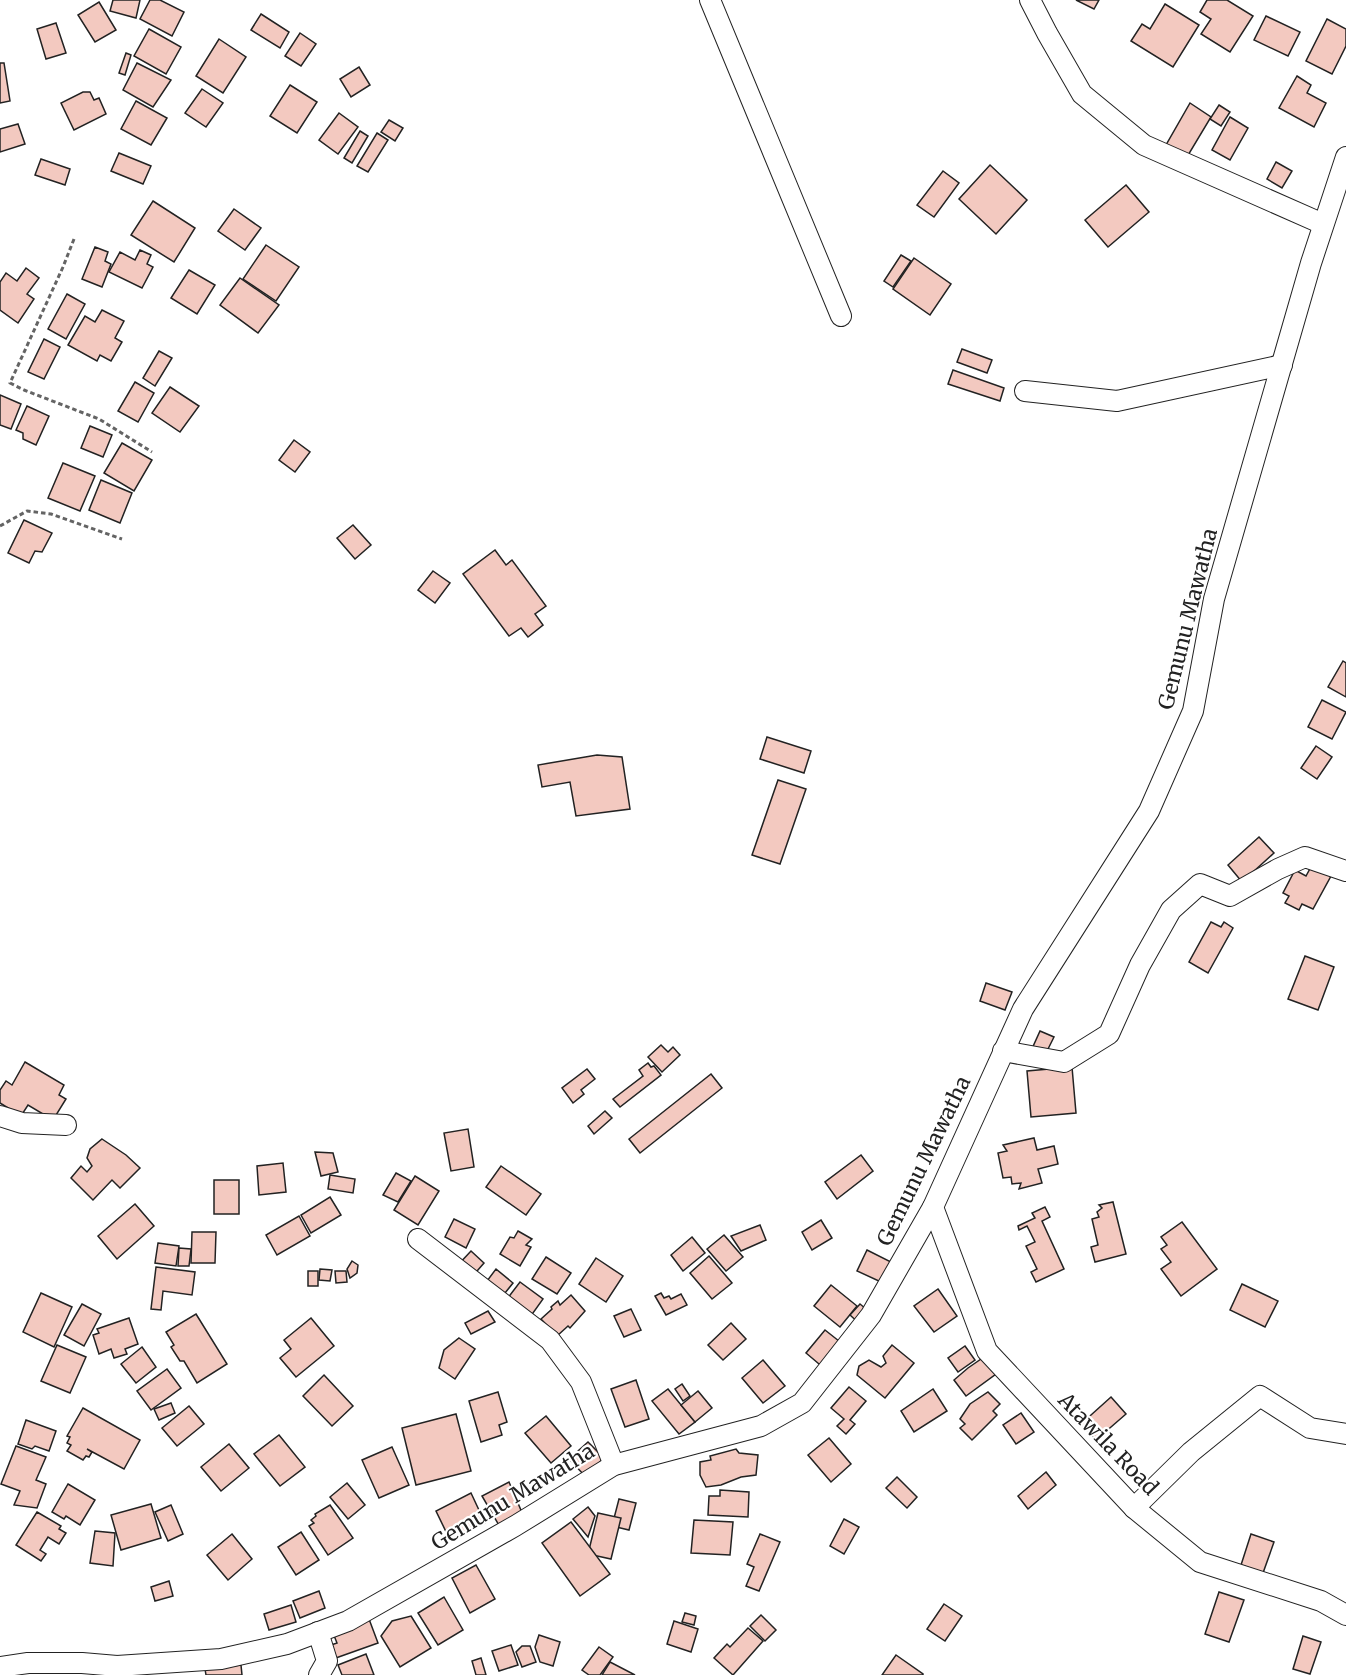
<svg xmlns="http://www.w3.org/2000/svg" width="1346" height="1675" font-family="Merriweather,serif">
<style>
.building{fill:#f3c9c0;stroke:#222;stroke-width:1.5}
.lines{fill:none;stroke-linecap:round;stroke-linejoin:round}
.minor-casing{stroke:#222;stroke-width:22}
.path{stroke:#646464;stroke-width:3;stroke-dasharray:4.5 3;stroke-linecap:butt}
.minor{stroke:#fff;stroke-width:20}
.labels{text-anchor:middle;stroke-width:4.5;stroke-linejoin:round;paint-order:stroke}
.street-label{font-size:21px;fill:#222;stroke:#fff}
</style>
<rect width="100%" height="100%" fill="#fff"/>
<!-- building -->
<g class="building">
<polygon points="113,0 140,0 136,18 110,11"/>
<polygon points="150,0 160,0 184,12 172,36 140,19"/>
<polygon points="1076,0 1099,0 1094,9"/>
<polygon points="1207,0 1227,0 1253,16 1230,52 1201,34 1211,19 1200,12"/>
<polygon points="99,2 116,30 95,42 78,15"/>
<polygon points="1165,4 1199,25 1173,67 1131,41 1142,24 1150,29"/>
<polygon points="261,14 289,32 280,48 251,30"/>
<polygon points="1266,16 1300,32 1288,56 1254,40"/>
<polygon points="1327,19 1346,29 1346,46 1332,74 1306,61"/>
<polygon points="56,23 66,53 46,59 37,29"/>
<polygon points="149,29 181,47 166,74 134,56"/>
<polygon points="300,33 316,44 301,66 285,56"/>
<polygon points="219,39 246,57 223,93 196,76"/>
<polygon points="126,53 131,55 125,75 119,73"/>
<polygon points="0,63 4,63 10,101 0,103"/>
<polygon points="137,63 171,80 153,107 123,90"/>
<polygon points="359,67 370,85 351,97 340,79"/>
<polygon points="1297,76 1311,85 1307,93 1326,103 1314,127 1279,108"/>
<polygon points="290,85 317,102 297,133 270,116"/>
<polygon points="202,89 223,103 206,127 185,113"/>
<polygon points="83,92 90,92 94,100 99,98 106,114 74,130 61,103"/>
<polygon points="136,101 167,118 151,145 121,129"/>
<polygon points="1190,103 1211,117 1187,157 1166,145"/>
<polygon points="1219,105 1230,112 1221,126 1210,119"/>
<polygon points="339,113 358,127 338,154 319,140"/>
<polygon points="1230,117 1248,128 1230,160 1212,150"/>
<polygon points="389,120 403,128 395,141 381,132"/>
<polygon points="18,124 25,144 0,152 0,129"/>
<polygon points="360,131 368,136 352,163 344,158"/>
<polygon points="377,133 388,140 368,172 357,166"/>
<polygon points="119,153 151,166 143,184 111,171"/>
<polygon points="41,159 70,169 65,185 35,175"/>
<polygon points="1276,162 1292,171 1282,188 1267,179"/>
<polygon points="990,165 1027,200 996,234 959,199"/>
<polygon points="943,171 959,183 934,217 917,205"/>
<polygon points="1126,185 1149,212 1108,247 1085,220"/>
<polygon points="153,201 195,228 174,262 131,235"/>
<polygon points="234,209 261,228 245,250 218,231"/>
<polygon points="266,245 299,267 276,301 243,279"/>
<polygon points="95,247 108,252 105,261 111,264 102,287 82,279"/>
<polygon points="140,250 151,255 147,264 153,267 142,288 109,272 120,252 135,260"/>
<polygon points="901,255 911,261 893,287 884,281"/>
<polygon points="914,258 951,284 930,315 893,289"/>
<polygon points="26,268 39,278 27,294 34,299 18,323 0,310 0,282 6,273 17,281"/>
<polygon points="189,270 215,285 197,314 171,298"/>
<polygon points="240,278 279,305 258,333 220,305"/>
<polygon points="67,294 85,304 66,339 48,329"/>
<polygon points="102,310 124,321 115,338 122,342 111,361 100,355 97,361 68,345 85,316 95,322"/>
<polygon points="44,339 60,347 44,379 28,372"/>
<polygon points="962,349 992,360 987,373 957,362"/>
<polygon points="159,351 172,358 155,386 143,378"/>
<polygon points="953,370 1004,388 1000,401 948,384"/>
<polygon points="135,382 154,393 138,422 118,411"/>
<polygon points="170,387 199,406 180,432 152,413"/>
<polygon points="0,395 21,404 11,429 0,425"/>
<polygon points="27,406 49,416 36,445 23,439 23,433 16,430"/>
<polygon points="90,426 112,435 103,457 81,448"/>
<polygon points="294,440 310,452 295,472 279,460"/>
<polygon points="122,443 152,460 134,491 104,473"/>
<polygon points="63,463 95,476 80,511 48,498"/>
<polygon points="101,480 132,493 120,523 89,510"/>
<polygon points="24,520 52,533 42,552 35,551 29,563 8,553"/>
<polygon points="353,525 371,545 355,559 337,538"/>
<polygon points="495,550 506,565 512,560 546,606 535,614 543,625 528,637 521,628 509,636 463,574"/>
<polygon points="433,571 450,583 435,603 418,590"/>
<polygon points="1343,661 1346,663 1346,697 1328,687"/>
<polygon points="1322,700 1346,712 1332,739 1308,727"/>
<polygon points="767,737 811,751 804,773 760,759"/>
<polygon points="1316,746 1332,757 1317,779 1301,768"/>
<polygon points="597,755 622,757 630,809 576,816 570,782 542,787 538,765"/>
<polygon points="778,780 806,789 780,864 752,855"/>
<polygon points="1259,837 1274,853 1242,882 1228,865"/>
<polygon points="1312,865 1331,876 1313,909 1302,904 1299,910 1285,903 1289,896 1283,893 1295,870 1306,876"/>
<polygon points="1211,922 1221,927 1224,922 1233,928 1208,973 1189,962"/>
<polygon points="1305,956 1334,967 1318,1010 1288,999"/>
<polygon points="986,983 1012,992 1005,1010 980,1001"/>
<polygon points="1040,1031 1054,1037 1044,1057 1031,1051"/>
<polygon points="661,1045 668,1052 673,1047 680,1055 662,1072 648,1057"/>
<polygon points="25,1062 64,1085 59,1095 66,1099 53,1120 28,1105 21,1116 0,1103 0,1090 6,1081 12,1085"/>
<polygon points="648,1063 651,1067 654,1066 661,1075 620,1107 613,1099 643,1076 639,1070"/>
<polygon points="1072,1067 1076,1113 1031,1117 1027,1071"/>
<polygon points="587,1069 595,1079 581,1090 584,1094 573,1103 562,1088"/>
<polygon points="711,1074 722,1088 640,1153 629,1139"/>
<polygon points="605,1111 612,1118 594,1134 588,1126"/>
<polygon points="468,1129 474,1167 451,1171 444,1133"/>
<polygon points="1034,1138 1037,1150 1054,1146 1058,1164 1038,1169 1042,1183 1019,1189 1021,1183 1012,1184 1011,1177 1003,1178 998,1153 1007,1151 1003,1145"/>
<polygon points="102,1139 126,1155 140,1168 120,1188 112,1180 93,1200 71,1178 81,1166 87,1172 92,1166 87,1158 90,1149"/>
<polygon points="315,1152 333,1153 338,1172 321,1176"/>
<polygon points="861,1155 873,1171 837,1199 825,1182"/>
<polygon points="283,1163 286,1192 259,1195 257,1166"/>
<polygon points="501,1166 541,1194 526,1215 486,1187"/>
<polygon points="396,1173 411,1181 398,1202 383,1195"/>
<polygon points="330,1175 355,1179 353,1193 328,1189"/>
<polygon points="415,1176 439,1191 418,1225 394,1210"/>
<rect x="214" y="1180" width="25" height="34"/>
<polygon points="330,1197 341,1215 311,1233 301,1215"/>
<polygon points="1113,1202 1126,1254 1095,1262 1091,1247 1098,1245 1092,1219 1099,1217 1097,1212 1102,1208 1099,1205"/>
<polygon points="135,1204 154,1226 117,1259 98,1236"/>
<polygon points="1045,1207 1050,1217 1042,1221 1064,1269 1036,1282 1031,1272 1037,1269 1026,1246 1035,1242 1027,1226 1019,1230 1018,1226 1035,1218 1032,1213"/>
<polygon points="299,1216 310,1236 277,1255 266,1235"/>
<polygon points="454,1219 475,1229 466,1248 445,1237"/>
<polygon points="821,1220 832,1238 812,1250 802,1232"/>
<polygon points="1182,1222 1217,1269 1181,1296 1161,1269 1171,1262 1161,1249 1167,1245 1161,1237"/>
<polygon points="760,1225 766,1240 741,1251 731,1236"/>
<polygon points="518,1231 532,1239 526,1245 531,1247 520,1266 500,1254 510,1237 514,1238"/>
<polygon points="192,1232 216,1232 215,1263 191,1263"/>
<polygon points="724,1235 743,1257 726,1271 707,1249"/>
<polygon points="692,1237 705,1253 683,1271 671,1255"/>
<polygon points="158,1243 179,1246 176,1266 155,1263"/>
<polygon points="179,1248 191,1249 189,1266 178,1266"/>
<polygon points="867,1250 891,1262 881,1282 857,1271"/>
<polygon points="471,1251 484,1263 471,1278 457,1266"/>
<polygon points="709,1256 732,1283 712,1299 690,1273"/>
<polygon points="546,1257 571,1273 557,1294 532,1279"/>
<polygon points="596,1258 623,1276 606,1302 579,1284"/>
<polygon points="352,1261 358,1265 357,1273 350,1278 347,1269"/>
<polygon points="156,1267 195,1272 192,1295 163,1291 161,1310 151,1309"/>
<polygon points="320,1269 332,1270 330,1281 319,1280"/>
<polygon points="496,1269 513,1283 501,1298 484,1285"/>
<rect x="308" y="1271" width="10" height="15"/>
<polygon points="335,1271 346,1271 347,1282 336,1283"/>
<polygon points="520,1282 543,1299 528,1320 504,1303"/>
<polygon points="1242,1284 1278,1301 1265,1327 1230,1310"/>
<polygon points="831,1285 857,1306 840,1327 814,1306"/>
<polygon points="938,1289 957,1316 934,1332 914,1306"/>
<polygon points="41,1293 72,1307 54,1347 23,1332"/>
<polygon points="661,1293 664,1298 669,1296 671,1299 681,1294 687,1305 666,1315 655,1296"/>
<polygon points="571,1295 585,1311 570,1328 568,1326 557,1336 541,1319 552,1309 551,1307 558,1301 560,1305"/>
<polygon points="82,1304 101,1314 84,1346 64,1335"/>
<polygon points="860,1304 871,1313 861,1325 850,1315"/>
<polygon points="631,1309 641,1330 624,1337 614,1316"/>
<polygon points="488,1311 495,1322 471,1334 465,1323"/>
<polygon points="196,1314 227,1364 197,1383 184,1361 180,1361 171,1347 174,1345 166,1332"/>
<polygon points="129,1318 138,1344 125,1349 127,1354 114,1358 111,1349 99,1354 93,1335 99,1333 97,1329"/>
<polygon points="311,1318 334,1346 296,1377 280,1358 291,1349 284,1340"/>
<polygon points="731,1323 746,1339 723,1360 708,1345"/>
<polygon points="825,1330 844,1345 825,1369 806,1353"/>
<polygon points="459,1338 475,1349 455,1379 439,1368 444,1350"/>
<polygon points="57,1345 86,1357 70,1393 41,1381"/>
<polygon points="892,1345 914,1363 885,1398 857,1375 859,1366 869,1360 881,1367 886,1363 883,1356"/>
<polygon points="965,1346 975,1360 958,1372 948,1358"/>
<polygon points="142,1347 156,1367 136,1383 121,1364"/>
<polygon points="984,1357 996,1374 966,1396 954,1380 968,1368"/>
<polygon points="763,1360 785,1386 763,1403 742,1378"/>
<polygon points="167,1369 181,1388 151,1410 137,1391"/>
<polygon points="324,1375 353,1406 332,1426 303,1396"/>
<polygon points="636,1380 649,1419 625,1427 611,1389"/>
<polygon points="682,1384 690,1396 683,1401 675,1389"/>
<polygon points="849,1387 866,1401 850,1420 855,1424 846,1434 837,1426 844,1419 831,1408"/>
<polygon points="668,1389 695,1422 679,1434 652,1401"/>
<polygon points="933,1389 947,1411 914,1432 901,1411"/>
<polygon points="698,1391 712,1408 695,1422 681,1405"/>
<polygon points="498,1392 507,1422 499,1425 502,1435 481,1442 469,1401"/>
<polygon points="988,1392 1000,1404 993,1411 997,1415 972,1440 960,1428 965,1424 960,1419 970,1404"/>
<polygon points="1111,1397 1126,1414 1096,1440 1081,1424"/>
<polygon points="171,1403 175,1413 159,1420 154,1409"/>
<polygon points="189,1406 204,1424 177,1446 162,1428"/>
<polygon points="83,1408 140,1440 124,1469 87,1449 92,1452 89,1457 86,1456 83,1460 67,1451 71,1445 67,1443 70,1437 67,1436"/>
<polygon points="1021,1413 1034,1432 1016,1444 1003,1425"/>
<polygon points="456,1414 471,1471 416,1485 402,1428"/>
<polygon points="546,1416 571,1446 551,1463 525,1433"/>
<polygon points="26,1420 56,1431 49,1451 35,1446 32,1449 18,1444"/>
<polygon points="279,1435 305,1467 280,1486 254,1454"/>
<polygon points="829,1438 851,1464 831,1482 808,1455"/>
<polygon points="588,1442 604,1458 585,1476 569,1459"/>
<polygon points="229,1444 249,1468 221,1491 201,1467"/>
<polygon points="16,1446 46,1457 36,1480 46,1484 37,1508 14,1505 20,1491 1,1484"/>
<polygon points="392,1447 409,1485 379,1498 362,1460"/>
<polygon points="736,1449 739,1453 758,1455 756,1475 741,1477 721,1485 706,1487 700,1475 700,1462 711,1460 710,1456"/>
<polygon points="1046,1472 1056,1485 1028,1509 1018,1496"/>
<polygon points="897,1477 917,1497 907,1508 886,1488"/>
<polygon points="509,1482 523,1515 500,1527 482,1496"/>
<polygon points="347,1483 365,1505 348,1519 330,1497"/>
<polygon points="68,1484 95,1500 80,1525 66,1516 64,1519 52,1512"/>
<polygon points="720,1490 749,1492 748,1517 708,1515 709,1496 720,1496"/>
<polygon points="471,1493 485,1523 450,1540 436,1511"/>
<polygon points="619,1499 636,1503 629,1530 612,1526"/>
<polygon points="151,1504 161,1538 121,1550 111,1515"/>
<polygon points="171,1505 183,1534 168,1541 155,1512"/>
<polygon points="330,1505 353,1538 328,1555 309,1526 314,1523 311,1520 316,1516 315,1514"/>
<polygon points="588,1507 595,1516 588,1537 573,1519"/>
<polygon points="37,1512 61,1526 59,1529 66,1533 59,1544 48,1537 40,1550 46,1554 41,1561 16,1545"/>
<polygon points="598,1513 621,1518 611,1559 588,1554"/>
<polygon points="844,1519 859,1527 844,1554 830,1546"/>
<polygon points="694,1520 733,1522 730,1555 691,1553"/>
<polygon points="571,1522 610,1574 580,1596 542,1543"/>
<polygon points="95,1531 115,1533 113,1566 90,1563"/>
<polygon points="301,1532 319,1560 296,1575 278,1547"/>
<polygon points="232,1534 252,1559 228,1580 207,1555"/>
<polygon points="760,1534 780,1542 759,1591 746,1586 754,1567 747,1564"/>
<polygon points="1251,1534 1274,1542 1263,1573 1241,1565"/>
<polygon points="476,1565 495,1599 470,1613 452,1578"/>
<polygon points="169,1581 173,1596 155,1601 151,1587"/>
<polygon points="319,1591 325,1608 300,1618 293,1601"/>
<polygon points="1219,1592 1244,1600 1229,1642 1205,1634"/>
<polygon points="444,1597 463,1630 438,1645 418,1613"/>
<polygon points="944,1604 962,1616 945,1641 927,1629"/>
<polygon points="291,1605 296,1622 269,1630 264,1614"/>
<polygon points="685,1613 696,1616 694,1625 682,1622"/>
<polygon points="761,1615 776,1630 765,1641 750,1626"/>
<polygon points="411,1616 431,1648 400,1667 381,1636 392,1621"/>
<polygon points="369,1619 378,1643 333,1659 328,1646 337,1643 333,1633"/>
<polygon points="674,1621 698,1629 691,1652 667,1644"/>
<polygon points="748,1628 763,1641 733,1675 714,1658 727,1644 730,1647"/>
<polygon points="539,1635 560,1642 553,1666 540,1662 535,1647"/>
<polygon points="1303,1636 1321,1642 1310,1674 1293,1669"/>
<polygon points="511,1645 518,1665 499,1671 492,1651"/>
<polygon points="522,1646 530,1646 536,1662 522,1667 516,1652"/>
<polygon points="599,1647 613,1657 600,1675 589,1675 582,1670"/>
<polygon points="366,1654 374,1675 342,1675 338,1665"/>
<polygon points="896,1655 923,1674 923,1675 882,1675"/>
<polygon points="481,1658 486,1675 476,1675 472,1661"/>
<polygon points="610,1662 635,1675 602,1675"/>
<polygon points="241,1665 242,1675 206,1675 205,1669"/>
</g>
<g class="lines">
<defs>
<g id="minor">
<polyline points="710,0 841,316"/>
<polyline points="1030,0 1047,33 1082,94 1144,145 1323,224"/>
<polyline points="1025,391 1117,401 1282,365"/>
<polyline points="1003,1051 1064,1062 1109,1034 1140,965 1171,910 1200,884 1230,896 1278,869 1305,857 1346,871"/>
<polyline points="0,1116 22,1123 66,1125"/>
<polyline points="933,1207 987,1351 1134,1508 1200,1562 1321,1601 1346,1615"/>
<polyline points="418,1239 550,1340 581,1382 614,1465"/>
<polyline points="1134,1508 1191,1452 1260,1396 1310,1428 1346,1434"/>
<polyline points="318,1632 327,1661 319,1675"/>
<polyline points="0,1667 28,1663 82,1663 117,1666 221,1659 287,1644 348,1621 515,1526 614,1465 761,1426 802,1403 871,1315 933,1207 1023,1009 1149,811 1193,711 1214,599 1311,263 1346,157"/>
</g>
</defs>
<!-- minor casing -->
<use href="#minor" class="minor-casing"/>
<!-- path -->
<g class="path">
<polyline points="74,239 63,267 10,383 24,390 99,419 152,452"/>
<polyline points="0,526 27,511 51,514 122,539"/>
</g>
<!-- minor -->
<use href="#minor" class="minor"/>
</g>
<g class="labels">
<!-- street labels -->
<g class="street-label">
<text transform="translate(1188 619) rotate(-76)" y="7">Gemunu Mawatha</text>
<text transform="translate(924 1161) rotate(-64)" y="7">Gemunu Mawatha</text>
<text transform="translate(1108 1444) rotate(46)" y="7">Atawila Road</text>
<text transform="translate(513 1497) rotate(-31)" y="7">Gemunu Mawatha</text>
</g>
</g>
</svg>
